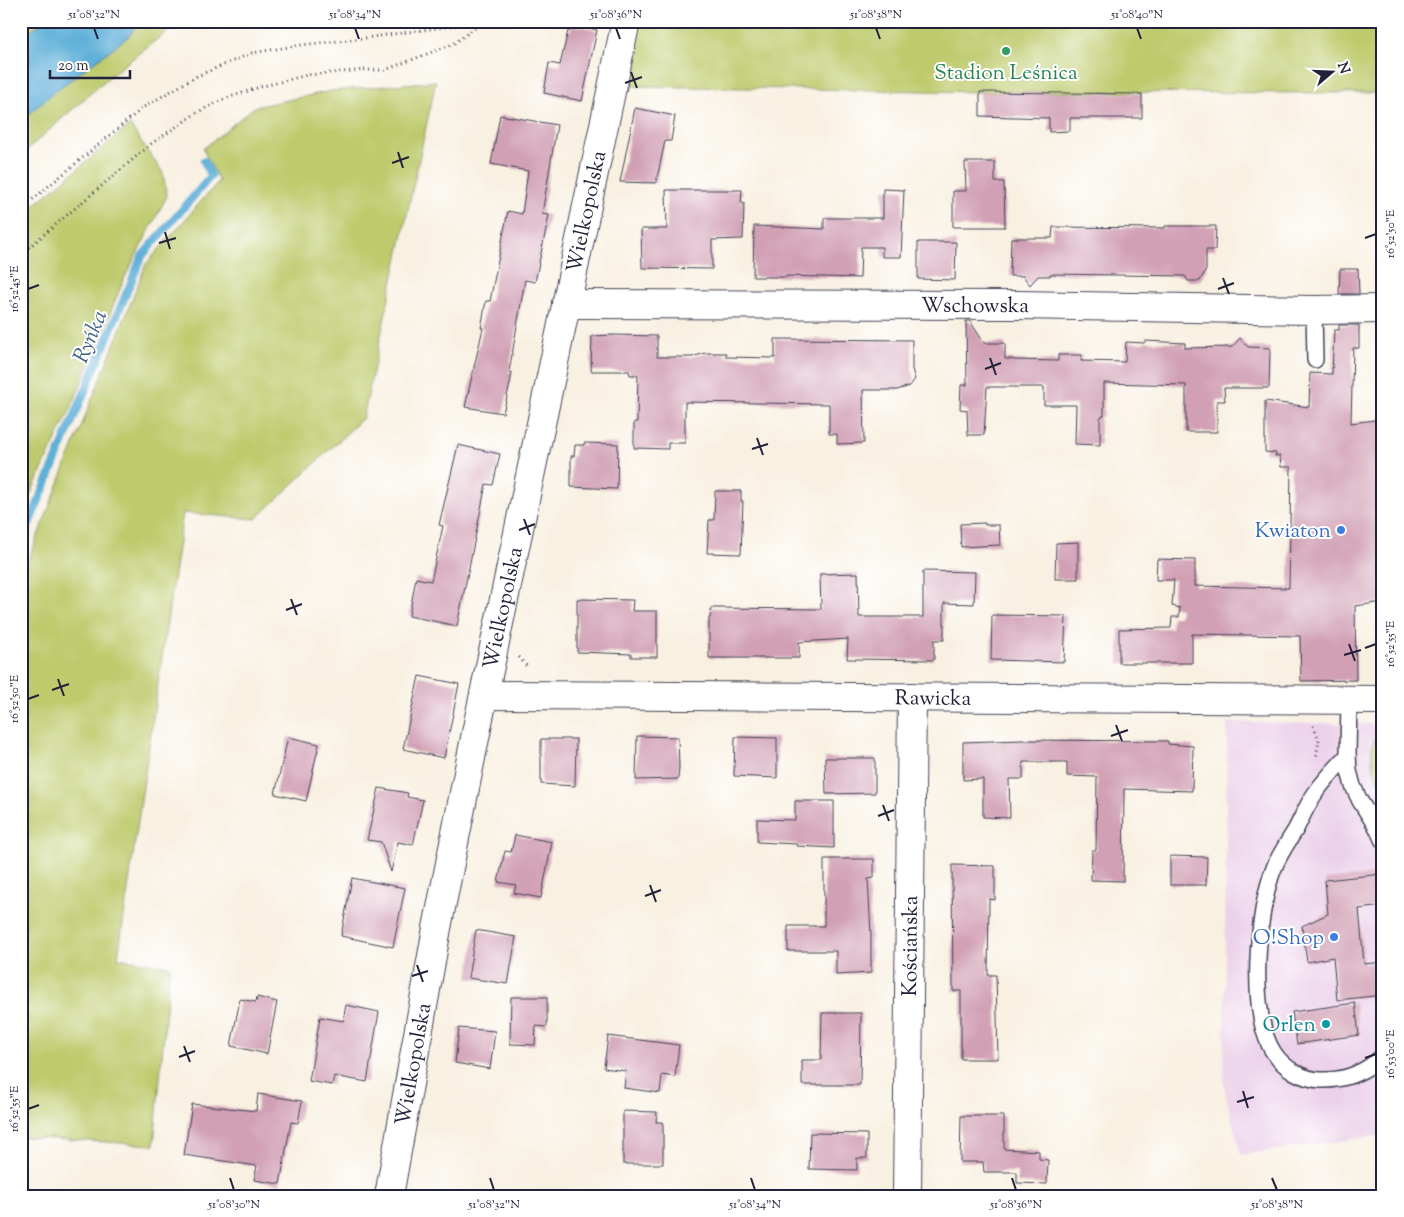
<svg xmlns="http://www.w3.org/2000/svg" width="1404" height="1217" font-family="'Sorts Mill Goudy',serif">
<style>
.built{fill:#ecd1ea}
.green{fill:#beca6c;stroke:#707654}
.water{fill:#5dafd8;stroke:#40688a}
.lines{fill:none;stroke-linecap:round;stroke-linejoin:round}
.stream{stroke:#5dafd8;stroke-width:8}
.building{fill:#d1a0b5}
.lane-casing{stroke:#424154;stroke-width:18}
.street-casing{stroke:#424154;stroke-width:30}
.path{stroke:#424154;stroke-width:3;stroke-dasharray:1 4;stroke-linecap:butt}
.lane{stroke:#fff;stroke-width:15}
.street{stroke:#fff;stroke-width:28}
.ticks{fill:none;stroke:#22223b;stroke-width:2}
.leisure-dot{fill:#2e9e5b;stroke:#fff;stroke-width:2}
.shop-dot{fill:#3f7fe0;stroke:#fff;stroke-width:2}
.culture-dot{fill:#0f9aa8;stroke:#fff;stroke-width:2}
.labels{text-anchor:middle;stroke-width:4;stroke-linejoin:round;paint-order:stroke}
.leisure-label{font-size:21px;fill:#27864d;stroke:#fff}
.street-label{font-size:21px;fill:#22223b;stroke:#fff}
.shop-label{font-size:21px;fill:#366cbe;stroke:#fff;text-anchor:end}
.culture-label{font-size:21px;fill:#0d838f;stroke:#fff;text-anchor:end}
.water-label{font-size:22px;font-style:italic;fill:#3d6182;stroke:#fff}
.neatline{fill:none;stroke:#22223b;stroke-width:2}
.ticks-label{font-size:12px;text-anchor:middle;fill:#22223b}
</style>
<rect width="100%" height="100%" fill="#fff"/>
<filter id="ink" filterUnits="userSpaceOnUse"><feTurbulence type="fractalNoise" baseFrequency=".02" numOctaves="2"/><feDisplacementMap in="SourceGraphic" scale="10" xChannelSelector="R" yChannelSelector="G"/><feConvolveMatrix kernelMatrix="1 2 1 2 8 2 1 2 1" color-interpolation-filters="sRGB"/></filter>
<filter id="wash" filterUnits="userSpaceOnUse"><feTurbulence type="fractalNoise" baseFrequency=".0096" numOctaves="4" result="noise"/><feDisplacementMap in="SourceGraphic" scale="20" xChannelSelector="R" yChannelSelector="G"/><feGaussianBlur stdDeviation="1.12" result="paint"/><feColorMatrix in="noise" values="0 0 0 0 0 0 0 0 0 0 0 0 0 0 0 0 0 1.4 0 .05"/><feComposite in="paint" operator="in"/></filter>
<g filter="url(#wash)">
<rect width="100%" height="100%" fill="#f8f0e1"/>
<!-- built -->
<polygon class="built" points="1227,722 1383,724 1383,1135 1241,1155 1224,1087"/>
<!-- green -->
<g class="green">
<polygon points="21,21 44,21 21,37"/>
<polygon points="140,21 189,21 165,33 109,77 21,155 21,121 54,92 129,36"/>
<polygon points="639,21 1375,21 1383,93 980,92 626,86"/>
<polygon points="436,81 363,418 256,519 183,513 118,958 170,966 154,1145 21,1137 21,578 146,264 219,181 203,149 254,107 331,91"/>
<polygon points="130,125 163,173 167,196 124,279 72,406 21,514 21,216"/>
<path d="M1383 729V787C1370 772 1366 742 1383 729Z"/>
</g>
<!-- water -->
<polygon class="water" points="44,21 140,21 129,36 54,92 21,121 21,37"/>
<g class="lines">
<!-- stream -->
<polyline class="stream" points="21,543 142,256 211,176 204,161"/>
</g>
<g id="blocks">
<!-- building -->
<g class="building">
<polygon points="572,24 597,30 582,101 544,93 549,63 560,65 568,31 570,31"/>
<polygon points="980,92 1142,94 1142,118 1070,118 1070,131 1049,132 1049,118 980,116"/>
<polygon points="635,108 675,116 671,141 665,141 656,183 620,182"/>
<polygon points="500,115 557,125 542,214 549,215 535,282 525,280 509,372 512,372 510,384 503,413 465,407 483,328 481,328 486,301 490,301 508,211 522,214 528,171 491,164"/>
<polygon points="965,162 995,162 995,182 1004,182 1005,227 953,227 953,191 966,191"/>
<polygon points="883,189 904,190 901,257 882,257 882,247 861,247 860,278 787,276 787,277 753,277 754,226 824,229 824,218 883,218"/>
<polygon points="666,190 742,190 741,203 744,203 743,239 712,240 712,269 642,268 641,229 667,229"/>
<polygon points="1165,226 1216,226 1215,250 1206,250 1206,270 1200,281 1188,281 1185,276 1050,274 1050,276 1038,276 1030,285 1023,276 1010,276 1011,238 1052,238 1053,227 1165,228"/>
<polygon points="918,242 956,242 955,280 918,279"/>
<polygon points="1340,269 1358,269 1359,294 1339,294"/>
<polygon points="966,321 970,321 984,343 1005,343 1005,359 1013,359 1013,360 1058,361 1058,355 1082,355 1081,361 1125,362 1126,342 1144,343 1145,341 1185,343 1185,348 1232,347 1240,338 1248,347 1270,348 1269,388 1224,388 1225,401 1217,401 1217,432 1186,432 1186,385 1104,383 1104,415 1100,418 1100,445 1075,444 1076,405 1044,405 1044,387 987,387 984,435 968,435 967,410 960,409 961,385 967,385"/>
<polygon points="1339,325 1359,325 1359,348 1353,348 1351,423 1383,419 1383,602 1355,606 1356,680 1301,681 1300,636 1192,634 1192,663 1119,663 1119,629 1171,628 1172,617 1179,617 1180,608 1172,606 1174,580 1156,580 1157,559 1195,560 1195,586 1289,588 1291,467 1281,467 1280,456 1275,456 1276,453 1265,452 1265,401 1309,407 1310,373 1332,374 1334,330 1339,330"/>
<polygon points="613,335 657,336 657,357 692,357 705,353 726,353 726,357 775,358 775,339 912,340 912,369 915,379 910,386 897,390 863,390 864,443 837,444 837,434 829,434 829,404 685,402 685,443 668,443 668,449 634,448 634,422 637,422 638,375 630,375 629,371 591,371 592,336"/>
<polygon points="584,443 618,444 617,489 571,487 571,456 574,456 575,445 584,445"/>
<polygon points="458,445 500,454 493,485 486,484 457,626 409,616 416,578 431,581 443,526 439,525"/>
<polygon points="715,491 741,491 741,501 743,501 741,554 707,553 709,520 714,520"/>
<polygon points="985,523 985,525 999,525 1000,545 961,547 960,524"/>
<polygon points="1078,542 1078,579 1055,579 1056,543"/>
<polygon points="923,571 975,572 974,604 944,603 944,640 934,640 934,660 847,659 848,639 799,642 799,658 709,658 709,618 710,618 711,608 821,609 820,574 858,573 859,617 923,617"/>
<polygon points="577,599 633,600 632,611 657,611 657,657 631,657 631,654 577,652"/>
<polygon points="992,615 1066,616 1064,662 991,660"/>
<polygon points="419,676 459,684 444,758 403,749"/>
<polygon points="637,736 678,737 679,767 678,779 636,780"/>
<polygon points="288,737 319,744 306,801 275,794"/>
<polygon points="735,737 777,738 777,778 734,776"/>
<polygon points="541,739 576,739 575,786 541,784"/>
<polygon points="1023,740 1168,741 1168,744 1193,746 1192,791 1124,789 1123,881 1091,880 1092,850 1096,850 1097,777 1067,776 1067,762 1023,762 1023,779 1009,779 1010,818 983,817 983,779 963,780 963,742"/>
<polygon points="825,758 875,758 875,793 826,794"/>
<polygon points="379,788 408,793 407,797 423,800 413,845 398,842 391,872 381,842 367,840"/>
<polygon points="795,801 834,801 834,848 797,846 796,844 757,842 757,819 795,820"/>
<polygon points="515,835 552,842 541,898 514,893 516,885 498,882 505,851 511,852"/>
<polygon points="1170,856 1207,857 1206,885 1170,885"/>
<polygon points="824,859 874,859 874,878 868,879 871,934 871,973 836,975 836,951 788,951 788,926 824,926"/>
<polygon points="952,865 995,866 995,900 989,899 988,975 996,975 998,1059 961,1059 961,991 953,991"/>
<polygon points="1383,874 1383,906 1359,909 1364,964 1383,962 1383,995 1337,1000 1333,957 1307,962 1302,926 1328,914 1325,880"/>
<polygon points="352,878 405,888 393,947 341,936"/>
<polygon points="476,930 516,937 508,984 468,978"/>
<polygon points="257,997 277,1002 267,1054 231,1046 240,999 256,1002"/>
<polygon points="511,997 547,997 547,1027 536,1026 535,1045 510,1044"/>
<polygon points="1355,1003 1359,1035 1297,1044 1292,1012"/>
<polygon points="346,1005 379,1012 367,1082 334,1076 332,1085 309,1081 320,1017 343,1021"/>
<polygon points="822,1013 861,1013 860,1085 802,1085 802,1060 821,1060"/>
<polygon points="459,1028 495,1031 490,1069 455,1063"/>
<polygon points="608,1036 679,1045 675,1077 662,1075 660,1093 624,1088 626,1071 604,1068"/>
<polygon points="258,1094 302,1101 298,1123 291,1122 280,1184 254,1180 257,1166 184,1155 192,1104 256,1111"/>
<polygon points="623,1111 657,1112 656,1122 662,1122 663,1125 663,1164 623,1164"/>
<polygon points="961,1116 1004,1116 1004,1149 1039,1151 1039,1159 1048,1160 1047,1184 1017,1183 1017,1172 984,1172 983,1162 960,1162"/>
<polygon points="810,1133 867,1134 867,1158 857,1158 857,1170 809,1169"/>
</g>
</g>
</g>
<g filter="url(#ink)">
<use href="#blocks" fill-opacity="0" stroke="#424154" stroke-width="1"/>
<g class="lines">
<defs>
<g id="lane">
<polyline points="1314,310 1315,360"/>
<polyline points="1348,755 1349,700"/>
<path d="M1383 841 1377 828 1360 801 1353 786 1349 771 1348 755C1337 767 1325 779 1316 792 1308 803 1302 817 1296 829 1288 842 1279 855 1274 868 1257 910 1248 1015 1274 1053 1285 1069 1302 1079 1321 1080 1346 1081 1365 1072 1383 1056"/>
</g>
<g id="street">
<path id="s1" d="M566 304 1018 305 1314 310 1383 309"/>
<path id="s2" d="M484 695 1383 700"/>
<path id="s3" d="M389 1196 437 928 479 718 626 21"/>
<path id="s4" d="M907 1196 912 697"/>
</g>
</defs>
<!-- lane casing -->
<use href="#lane" class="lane-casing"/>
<!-- street casing -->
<use href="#street" class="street-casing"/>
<!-- path -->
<g class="path">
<polyline points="21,209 144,107 197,76 252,53 301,45 365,38 481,22"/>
<polyline points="21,254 151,144 198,112 224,99 260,87 307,75 366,70 385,70 453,44 483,22"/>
<polyline points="519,657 528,668"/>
<polyline points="1313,726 1319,739 1316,758"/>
</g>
<!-- lane -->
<use href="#lane" class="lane"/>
<!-- street -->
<use href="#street" class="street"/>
</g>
</g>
<!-- ticks -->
<path class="ticks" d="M94 28 98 39M355 28 359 39M616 28 620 39M876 28 880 39M1137 28 1141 39M631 72 637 88M625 83 642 77M398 152 403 168M392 163 409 157M165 232 170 249M1365 238 1376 234M159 243 176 238M1223 278 1229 294M28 289 39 285M1218 289 1234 283M990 358 996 375M985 369 1001 363M757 438 763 455M752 449 768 444M524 519 530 535M519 530 535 524M291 599 297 615M286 610 302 604M1349 644 1355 661M1365 648 1376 644M1344 655 1361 650M58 679 64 696M52 690 69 684M28 699 39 695M1116 725 1122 741M1111 736 1128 730M883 805 889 821M878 816 894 810M650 885 656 902M645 896 661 890M417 965 423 982M412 976 428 971M184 1046 190 1062M179 1057 195 1051M1365 1058 1376 1054M1243 1091 1248 1108M1237 1102 1254 1097M28 1109 39 1105M230 1178 234 1190M490 1178 494 1190M751 1178 755 1190M1012 1178 1016 1190M1272 1178 1277 1190"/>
<!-- markers -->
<circle class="leisure-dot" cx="1006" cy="51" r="5"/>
<g class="shop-dot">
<circle cx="1341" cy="530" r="5"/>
<circle cx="1334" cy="937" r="5"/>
</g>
<circle class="culture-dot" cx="1326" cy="1024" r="5"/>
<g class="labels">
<!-- leisure labels -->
<g class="leisure-label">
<text x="1006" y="79">Stadion Leśnica</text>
</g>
<!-- street labels -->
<g class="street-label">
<text dy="7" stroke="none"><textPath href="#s3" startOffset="1004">Wielkopolska</textPath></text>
<text dy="7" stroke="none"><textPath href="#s1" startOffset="409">Wschowska</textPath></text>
<text dy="7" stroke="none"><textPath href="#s3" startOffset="599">Wielkopolska</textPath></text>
<text dy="7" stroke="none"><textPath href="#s2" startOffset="449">Rawicka</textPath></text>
<text dy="7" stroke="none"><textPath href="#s4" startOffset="250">Kościańska</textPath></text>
<text dy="7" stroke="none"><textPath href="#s3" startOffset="134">Wielkopolska</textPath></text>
</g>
<!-- shop labels -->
<g class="shop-label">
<text x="1331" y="537">Kwiaton</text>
<text x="1324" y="944">O!Shop</text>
</g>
<!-- culture labels -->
<g class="culture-label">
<text x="1316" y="1031">Orlen</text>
</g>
<!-- water labels -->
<g class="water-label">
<text transform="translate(89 336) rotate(-67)" y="8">Ryńka</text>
</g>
</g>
<!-- margin -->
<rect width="1404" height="1217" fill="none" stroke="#fff" stroke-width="55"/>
<!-- north arrow -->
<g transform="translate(1332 72) rotate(71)" stroke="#ffffff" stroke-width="4" paint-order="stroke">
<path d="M0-4L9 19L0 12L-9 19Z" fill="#22223b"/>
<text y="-8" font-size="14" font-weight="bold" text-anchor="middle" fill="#22223b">N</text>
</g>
<!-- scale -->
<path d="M50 70v8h80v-8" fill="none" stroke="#22223b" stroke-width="2.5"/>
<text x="58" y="70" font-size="15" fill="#22223b" stroke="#ffffff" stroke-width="4" paint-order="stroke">20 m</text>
<rect x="28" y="28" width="1348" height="1162" class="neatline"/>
<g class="ticks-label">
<text x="94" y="18">51°08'32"N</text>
<text x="355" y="18">51°08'34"N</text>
<text x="616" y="18">51°08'36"N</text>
<text x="876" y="18">51°08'38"N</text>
<text x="1137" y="18">51°08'40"N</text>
<text transform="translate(1390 234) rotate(-90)" y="4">16°52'50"E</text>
<text transform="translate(14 289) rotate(-90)" y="4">16°52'45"E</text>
<text transform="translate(1390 644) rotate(-90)" y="4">16°52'55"E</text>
<text transform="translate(14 699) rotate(-90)" y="4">16°52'50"E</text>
<text transform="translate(1390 1054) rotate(-90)" y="4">16°53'00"E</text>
<text transform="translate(14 1109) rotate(-90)" y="4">16°52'55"E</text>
<text x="234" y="1208">51°08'30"N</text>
<text x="494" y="1208">51°08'32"N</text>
<text x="755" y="1208">51°08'34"N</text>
<text x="1016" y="1208">51°08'36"N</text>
<text x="1277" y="1208">51°08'38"N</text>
</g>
</svg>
